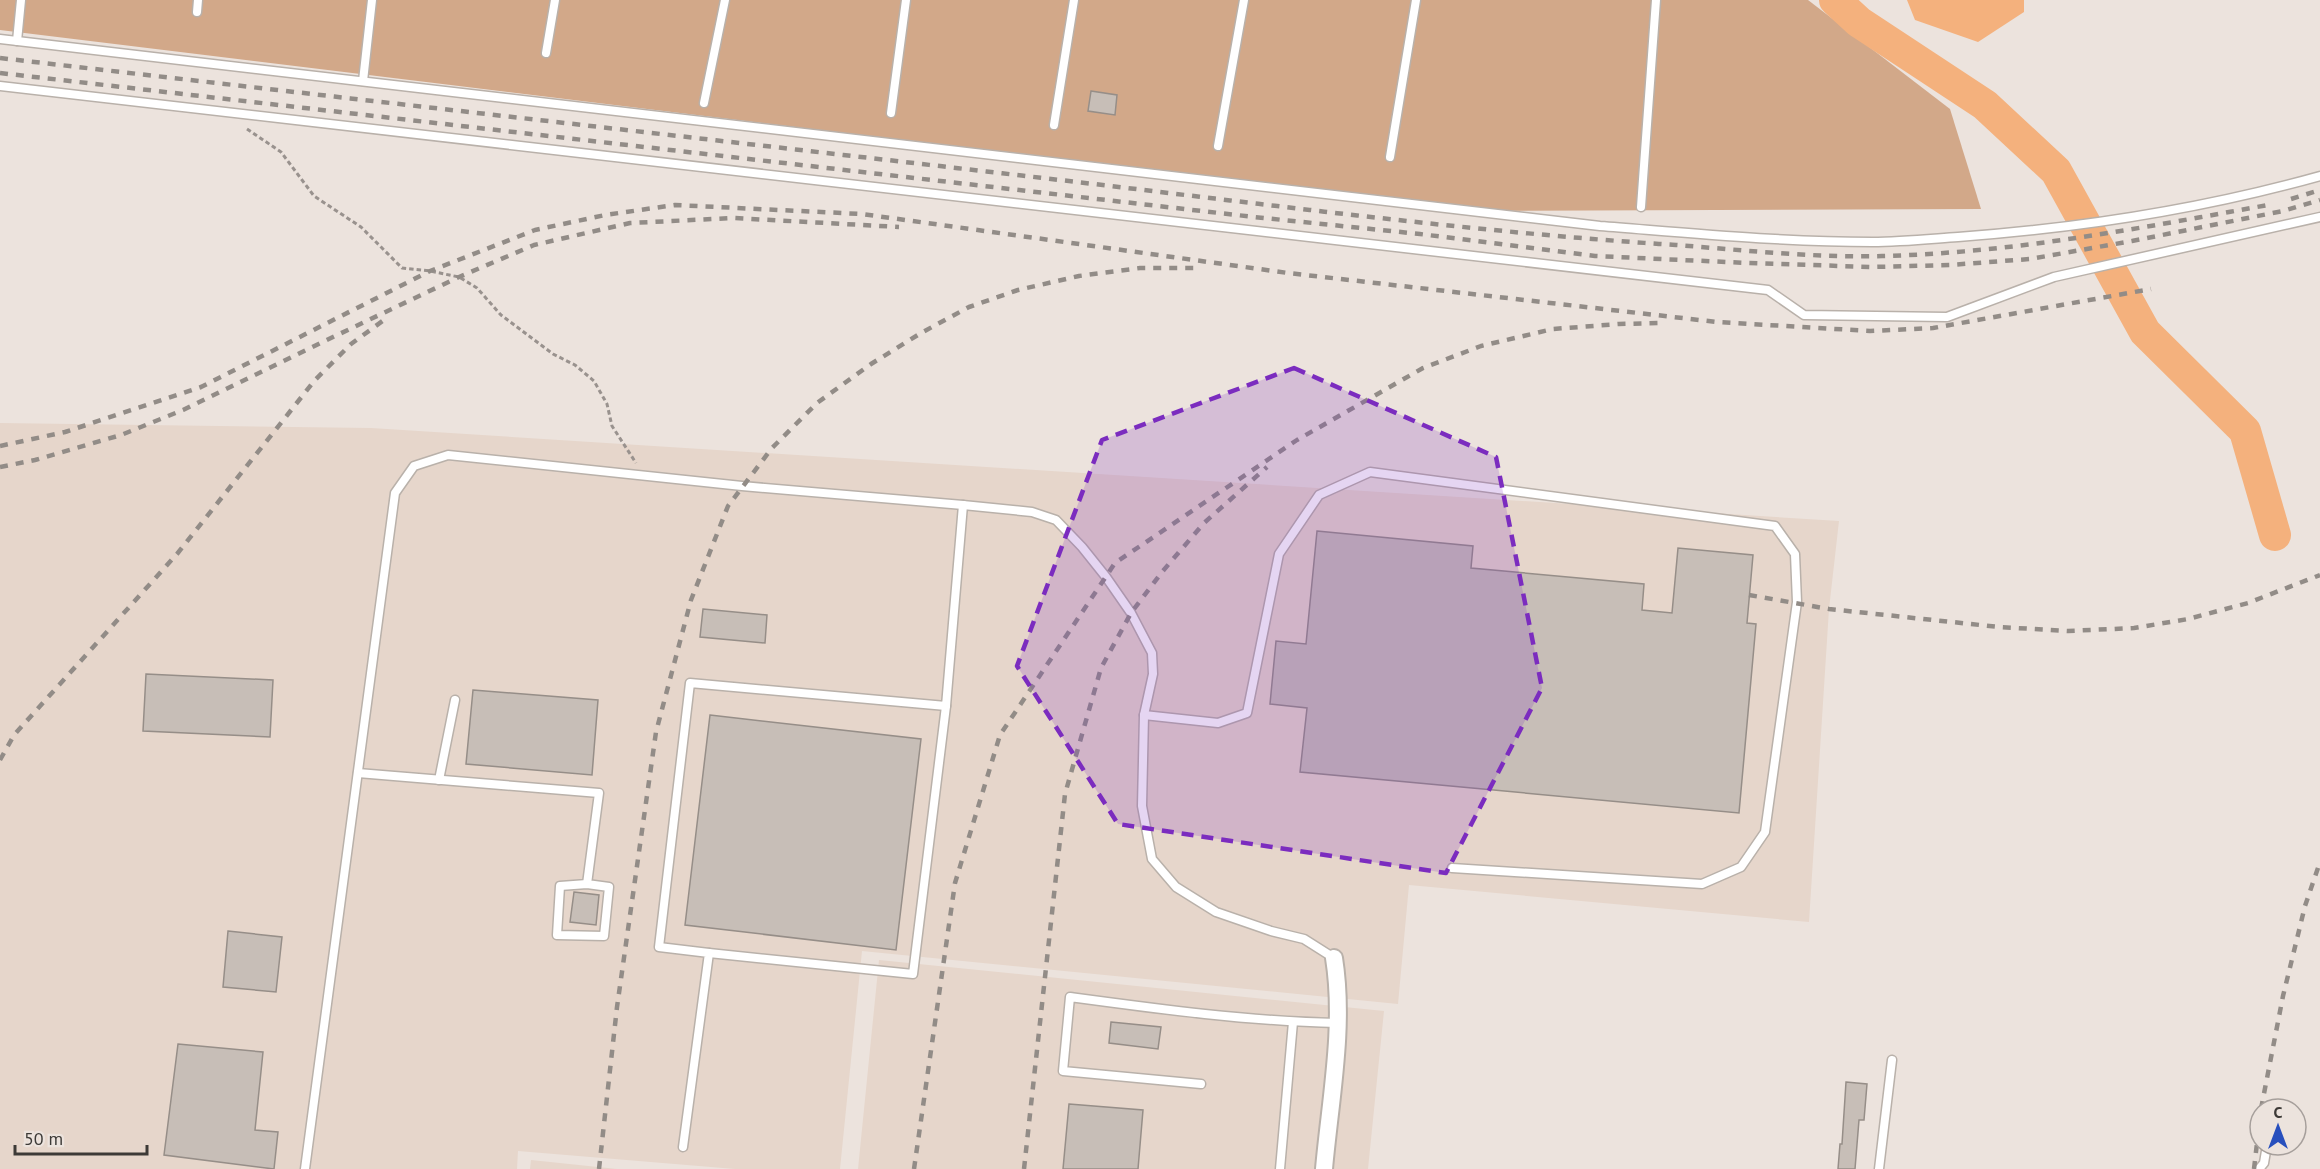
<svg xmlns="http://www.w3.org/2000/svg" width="2320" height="1169" font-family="'PT Sans',sans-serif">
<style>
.built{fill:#e6d6cb}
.green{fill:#d2a889}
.water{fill:#f4b17d}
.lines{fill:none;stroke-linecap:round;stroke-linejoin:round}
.river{stroke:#f4b17d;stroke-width:32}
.building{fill:#c7beb7;stroke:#968e88;stroke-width:1.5}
.service-casing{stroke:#b9b1aa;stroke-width:11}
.minor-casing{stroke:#b9b1aa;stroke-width:20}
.path{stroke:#99928e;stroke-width:3;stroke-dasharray:4.5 3;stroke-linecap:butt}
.service{stroke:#fff;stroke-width:8}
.minor{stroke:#fff;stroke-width:16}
.rail{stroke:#928c87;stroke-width:4.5;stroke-dasharray:8 8;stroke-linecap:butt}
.marked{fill:#7b2cbf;fill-opacity:0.2;stroke:#7b2cbf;stroke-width:4.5;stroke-dasharray:12 8;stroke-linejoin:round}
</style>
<rect width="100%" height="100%" fill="#ece3dd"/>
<!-- built -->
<g class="built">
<polygon points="0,423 371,428 1839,521 1829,609 1809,922 1409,885 1398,1004 862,951 840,1169 735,1169 518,1151 517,1169 0,1169"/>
<polygon points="879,960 1384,1011 1368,1169 858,1169"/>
<polygon points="531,1160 617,1169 530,1169"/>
</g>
<!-- green -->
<polygon class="green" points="0,0 1808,0 1950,109 1981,209 1482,211 0,30"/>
<!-- water -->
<polygon class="water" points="1907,0 2024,0 2024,12 1978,42 1915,20"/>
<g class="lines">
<!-- river -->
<polyline class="river" points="1835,0 1859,22 1985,105 2056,171 2145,332 2245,431 2275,535"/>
</g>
<!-- building -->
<g class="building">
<polygon points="1091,91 1117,95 1115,115 1088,111"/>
<polygon points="1317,531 1473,546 1471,568 1644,584 1642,610 1672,613 1678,548 1753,555 1747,623 1756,624 1739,813 1300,772 1307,708 1270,704 1276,641 1306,644"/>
<polygon points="703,609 767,615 765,643 700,637"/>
<polygon points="146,674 273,680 270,737 143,731"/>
<polygon points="473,690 598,700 592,775 466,764"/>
<polygon points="710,715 921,739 896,950 685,925"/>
<polygon points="574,892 599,895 596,925 570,922"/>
<polygon points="228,931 282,937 276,992 223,987"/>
<polygon points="1111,1022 1161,1027 1158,1049 1109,1043"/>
<polygon points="178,1044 263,1052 255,1130 278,1132 274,1169 164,1155"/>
<polygon points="1846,1082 1867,1084 1864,1120 1859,1120 1855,1169 1838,1169 1840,1144 1842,1144"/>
<polygon points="1069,1104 1143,1110 1138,1169 1063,1169"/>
</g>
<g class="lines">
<defs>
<g id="service">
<polyline points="197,12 198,0"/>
<path d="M0 39 1600 226C1690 233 1782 242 1872 242 1901 242 1930 239 1958 237 2080 228 2202 209 2320 176"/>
<polyline points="17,41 21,0"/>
<polyline points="546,53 555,0"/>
<polyline points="363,81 372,0"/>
<polyline points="0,86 1768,290 1804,315 1947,317 2054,277 2320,217"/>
<polyline points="704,103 725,0"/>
<polyline points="891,113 906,0"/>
<polyline points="1054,125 1074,0"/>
<polyline points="1218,146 1244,0"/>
<polyline points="1390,157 1416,0"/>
<polyline points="1641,207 1656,0"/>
<polyline points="1144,715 1218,723 1247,713 1279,554 1319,495 1370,472 1775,526 1795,554 1797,602 1765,832 1741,867 1702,884 1452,868"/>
<polyline points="358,773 599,793 587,884 560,886 557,935 604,936 609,887 587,884"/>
<polyline points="439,780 455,700"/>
<polyline points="709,953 913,974 946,706"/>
<path d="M1201 1084 1063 1071 1070 997C1159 1009 1247 1021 1337 1023"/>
<polyline points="683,1147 709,953 659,947 690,683 946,706 963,505"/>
<polyline points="305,1169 395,493 414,466 448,455 742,486 963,505 1032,512 1056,520 1082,547 1106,577 1131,613 1152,653 1153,674 1144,715 1142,806 1152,859 1176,887 1216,912 1271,931 1304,939 1334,958"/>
<polyline points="1280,1169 1293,1022"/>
<polyline points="1879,1169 1892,1060"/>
<polyline points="2259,1169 2264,1163 2267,1145"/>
</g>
<path id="minor" d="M1324 1169C1330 1101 1345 1026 1334 958"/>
</defs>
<!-- service casing -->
<use href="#service" class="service-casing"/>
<!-- minor casing -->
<use href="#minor" class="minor-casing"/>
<!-- path -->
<polyline class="path" points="247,129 281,152 314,196 361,227 402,268 430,271 459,277 477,288 501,315 553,354 575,365 594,381 607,404 612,426 636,463"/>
<!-- service -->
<use href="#service" class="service"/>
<!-- minor -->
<use href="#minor" class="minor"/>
<!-- rail -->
<g class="rail">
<path d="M0 58C353 99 707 139 1060 180 1265 204 1470 232 1676 245 1743 250 1815 258 1882 256 2012 253 2140 228 2268 205"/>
<polyline points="0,73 1254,217 1420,234 1595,256 1748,263 1872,267 1950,265 2030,259 2132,241 2283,211 2320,200"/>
<polyline points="2291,199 2320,190"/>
<polyline points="0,446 65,432 201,387 430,271 535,230 605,215 675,205 862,214 1288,273 1717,322 1870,331 1933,328 2151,289"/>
<polyline points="0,467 35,460 121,435 183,410 333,337 459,277 534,245 630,223 734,218 899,227"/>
<polyline points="1749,595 1829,609 1999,627 2068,631 2134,628 2188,619 2248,603 2320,575"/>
<polyline points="0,760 14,735 177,554 315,380 351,344 388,317"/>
<polyline points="2261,1109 2283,996 2305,906 2320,862"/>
<polyline points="599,1169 617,1007 656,732 691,600 728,506 772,448 817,403 871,364 921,333 969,307 1018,290 1079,276 1140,268 1199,268"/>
<polyline points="914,1169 955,883 1000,735 1115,563 1297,440 1423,368 1481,346 1553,329 1619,324 1661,323"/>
<polyline points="1024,1169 1065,794 1101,668 1131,613 1162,572 1204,523 1267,467"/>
<polyline points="2254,1169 2260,1117"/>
</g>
</g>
<!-- marked area -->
<path class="marked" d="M1294 368 1496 457 1542 688 1446 873 1118 824 1017 666 1102 440Z"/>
<!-- north arrow -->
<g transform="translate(2278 1127)"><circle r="28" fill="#ece3dd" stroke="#a69f9b" stroke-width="1.5"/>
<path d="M0-4.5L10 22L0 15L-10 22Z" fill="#274fbd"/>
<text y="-9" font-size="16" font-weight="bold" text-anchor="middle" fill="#3d3a37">С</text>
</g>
<!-- scale -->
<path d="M15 1145v9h132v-9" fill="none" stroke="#3d3a37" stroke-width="3"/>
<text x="24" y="1145" font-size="18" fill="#3d3a37" stroke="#ece3dd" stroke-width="4.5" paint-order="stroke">50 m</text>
</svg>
